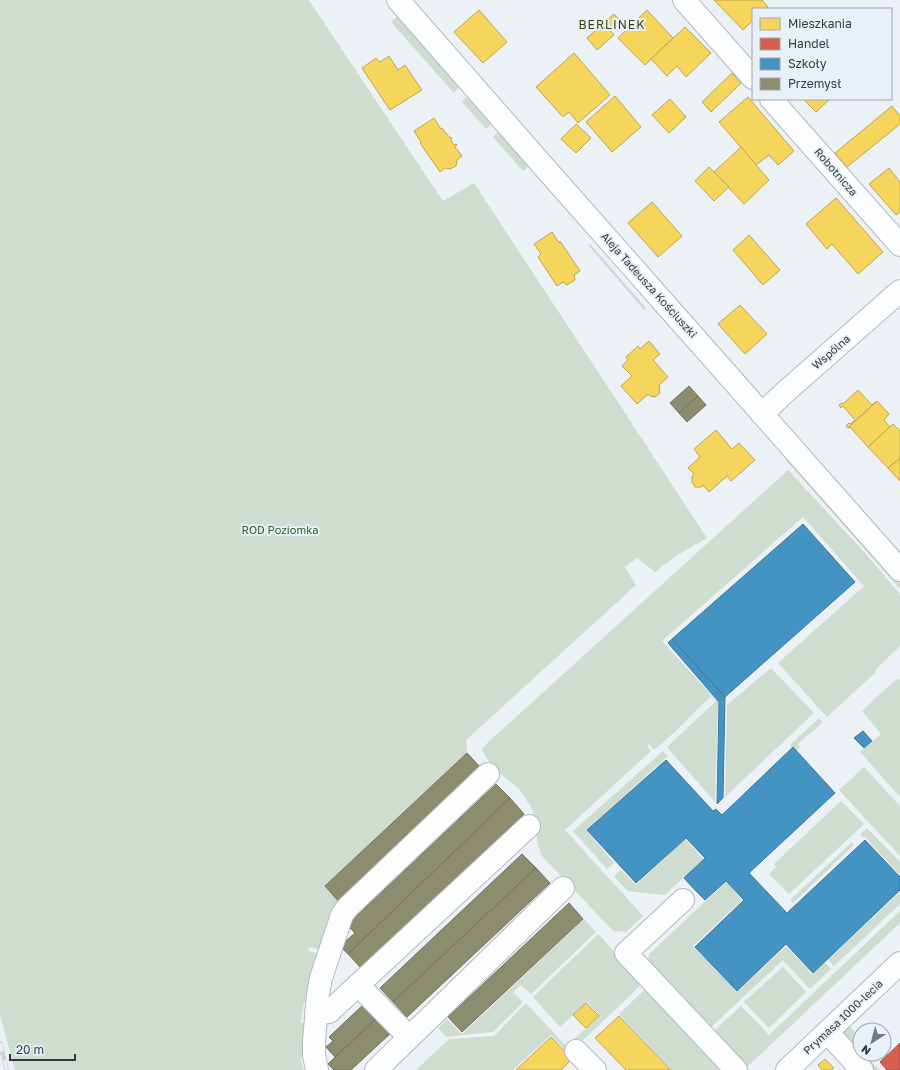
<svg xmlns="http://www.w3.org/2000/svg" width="900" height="1070" font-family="'Golos Text',sans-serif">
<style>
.green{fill:#ceddd0}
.homes{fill:#f6d55c;stroke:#bca653}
.shops{fill:#d6604d;stroke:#a65548}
.schools{fill:#4393c3;stroke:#3f789b}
.industry{fill:#8c8c6e;stroke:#72735f}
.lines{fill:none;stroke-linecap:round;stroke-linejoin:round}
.minor-casing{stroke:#b5b9bc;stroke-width:24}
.minor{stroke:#fcfdfe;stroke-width:22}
.rail-casing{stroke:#d1d2d3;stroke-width:4.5}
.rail{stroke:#e8f1fa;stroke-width:3;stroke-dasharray:9;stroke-linecap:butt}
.labels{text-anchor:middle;stroke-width:4;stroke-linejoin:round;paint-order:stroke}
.street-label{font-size:11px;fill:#363a3d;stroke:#e8f1fa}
.park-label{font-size:11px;fill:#335f2a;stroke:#e8f1fa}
.neighbourhood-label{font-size:12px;letter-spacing:1px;fill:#394205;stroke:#e8f1fa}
</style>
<rect width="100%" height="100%" fill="#ecf1f6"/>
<!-- green -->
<g class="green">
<polygon points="0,0 309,0 443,201 474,183 707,538 676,556 655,572 637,558 625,567 636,585 466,740 467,753 325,886 328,890 328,891 338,902 323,950 309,947 309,951 323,955 308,1002 304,1002 301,1023 306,1023 301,1061 304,1070 15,1070 0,1015"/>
<polygon points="399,15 460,86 454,93 391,22"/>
<polygon points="465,98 471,98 492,120 491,125 486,129 462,102"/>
<polygon points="498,132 503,133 528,162 528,167 523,171 493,137"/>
<polygon points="590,244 646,308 644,310 588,245"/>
<polygon points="789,457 900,582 900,589 786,460"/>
<polygon points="788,470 865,553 900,594 900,646 875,670 876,672 827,717 778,663 864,586 803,517 662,641 718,702 715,802 667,747 716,701 711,696 677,730 654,750 649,744 647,746 651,751 565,830 643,916 626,932 613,931 542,856 538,845 533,811 526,799 518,788 493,768 482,750 483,747"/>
<polygon points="771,668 814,713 725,797 727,705"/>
<polygon points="900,679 900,797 860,752 881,734 862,711 894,681"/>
<polygon points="819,718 823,722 798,744 800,747 796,751 793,747 792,748 790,745"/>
<polygon points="663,751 668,756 586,830 614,863 607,869 573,831"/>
<polygon points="864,767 900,806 900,856 839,790"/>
<polygon points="841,801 864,824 789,894 769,874 776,867 774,864"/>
<polygon points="867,828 900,862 900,875 865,837 863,838 860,835"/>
<polygon points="685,839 703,859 665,895 627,891 614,876 621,870 636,885"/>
<polygon points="852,842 854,845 793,903 790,900"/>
<polygon points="726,882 742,900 693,946 737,992 786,946 812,974 825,962 831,969 810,989 783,960 707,1031 647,967 649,954"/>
<polygon points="900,892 900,904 834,966 828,960"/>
<polygon points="900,911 900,923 744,1070 711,1034 741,1006 769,1035"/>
<polygon points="584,919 596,932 531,994 521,985 513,992 523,1002 493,1032 446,1037 438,1028 447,1019 462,1034"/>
<polygon points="598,934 640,979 639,987 578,1045 573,1040 600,1016 587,1002 560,1027 533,997"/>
<polygon points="783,967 806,992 769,1028 744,1002"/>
<polygon points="651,990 727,1070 672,1070 619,1014 643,991"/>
<polygon points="526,1003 576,1057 574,1059 551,1035 513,1070 416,1070 449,1039 494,1036"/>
<polygon points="849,1026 859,1037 854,1042 860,1049 860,1054 864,1054 879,1070 869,1070 843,1035 844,1032"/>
</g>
<!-- homes -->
<g class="homes">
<polygon points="714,0 762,0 768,7 765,9 753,9 753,20 743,30"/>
<polygon points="479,10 507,42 483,63 454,32"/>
<polygon points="647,10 673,38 645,65 618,38"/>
<polygon points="614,14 619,20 609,29 614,35 597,50 587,38"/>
<polygon points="685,27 711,53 686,77 677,66 667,76 651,59"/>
<polygon points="574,53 610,95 578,123 569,112 563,117 536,87"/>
<polygon points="389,56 398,70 405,65 422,90 390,110 362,68 376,58 380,62"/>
<polygon points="732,73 741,83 711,112 702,102"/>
<polygon points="615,96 641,127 612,152 586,122"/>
<polygon points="748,97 794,151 778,165 769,155 756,165 719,122"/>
<polygon points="670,99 686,117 669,133 652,115"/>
<polygon points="803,99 830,99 816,112"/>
<polygon points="892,106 900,116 900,124 847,167 835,153"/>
<polygon points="434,118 441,129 442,128 450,138 451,137 452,139 451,140 454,145 456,144 457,145 455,147 462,156 457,160 456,166 450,169 445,168 440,172 420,143 421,142 414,131"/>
<polygon points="576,124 591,138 576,153 561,139"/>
<polygon points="741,147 769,180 744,204 714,172"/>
<polygon points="709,167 729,187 714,201 695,181"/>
<polygon points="889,168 900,182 900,212 896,215 869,184"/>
<polygon points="836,198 883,252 858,274 832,244 827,249 806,224"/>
<polygon points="652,202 682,236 658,257 628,223"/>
<polygon points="552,232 559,243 560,241 580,271 574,275 575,280 567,285 563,282 557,286 538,257 541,254 534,244"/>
<polygon points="749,235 780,270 763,285 733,250"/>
<polygon points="740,305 767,334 745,354 718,324"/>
<polygon points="649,341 660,354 653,360 668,377 659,385 660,393 655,397 650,396 648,394 637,404 621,386 632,376 622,366 628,360 626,357 638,346 640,349"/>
<polygon points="858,390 872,405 877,401 848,428 846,426 849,423 850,424 855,420 843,406 841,408 839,405 842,403 843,404"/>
<polygon points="877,401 889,414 884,420 890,427 868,447 850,427 848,428"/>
<polygon points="893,424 900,431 900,458 888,468 868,447"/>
<polygon points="716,430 732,449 739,443 755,460 731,481 727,476 709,492 703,485 702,487 695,487 692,482 692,476 694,474 688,468 700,457 694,449"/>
<polygon points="900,458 900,481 888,468"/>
<polygon points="586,1003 599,1016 586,1028 573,1015"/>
<polygon points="619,1016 671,1070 626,1070 595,1038"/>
<polygon points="551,1037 572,1059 561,1070 516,1070"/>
<polygon points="825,1059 834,1068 831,1070 822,1070 818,1065"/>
</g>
<!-- shops -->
<polygon class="shops" points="900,1043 900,1070 887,1070 880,1062"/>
<!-- schools -->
<g class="schools">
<polygon points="803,524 855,582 725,697 672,639"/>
<polygon points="672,639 725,697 723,798 717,804 719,702 668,643"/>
<polygon points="863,731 872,741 864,748 854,738"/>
<polygon points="793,747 835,793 749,873 787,913 865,840 900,877 900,890 813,973 786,944 737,991 695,947 744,900 726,881 705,900 694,889 684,878 705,858 686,838 636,883 587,830 666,760 713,811 716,809 722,815"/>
</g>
<!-- industry -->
<g class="industry">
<polygon points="689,386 698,396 679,413 670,403"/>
<polygon points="698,396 706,405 687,422 679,413"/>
<polygon points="467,753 481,768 338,901 325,886"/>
<polygon points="496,784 510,798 348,954 340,946 355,933 347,925"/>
<polygon points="510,798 524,814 361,968 348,954"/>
<polygon points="522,854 536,868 393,1002 380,988"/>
<polygon points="536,868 550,883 407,1017 393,1002"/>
<polygon points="569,903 583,919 462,1032 448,1017"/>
<polygon points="365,1003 378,1017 335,1057 326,1047 333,1041 329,1037"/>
<polygon points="378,1017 392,1032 351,1070 334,1070 328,1064"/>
</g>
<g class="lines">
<defs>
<g id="minor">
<polyline points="398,0 545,168 900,570"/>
<polyline points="684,0 753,78"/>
<polyline points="771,99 900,245"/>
<polyline points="762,414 783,394 900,291"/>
<polyline points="683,900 626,953 736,1070"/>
<polyline points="358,985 409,1037"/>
<polyline points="316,1013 329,1012 529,826"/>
<polyline points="827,1032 862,1070"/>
<polyline points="576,1051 595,1070"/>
<polyline points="317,1070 314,1055 314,1041 318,994 321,978 342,915 347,908 488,774"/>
<polyline points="376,1070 563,888"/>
<polyline points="787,1070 900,963"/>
</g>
</defs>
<!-- minor casing -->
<use href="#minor" class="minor-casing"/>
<!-- minor -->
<use href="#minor" class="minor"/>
<defs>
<polyline id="rail" points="0,1043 7,1070"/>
</defs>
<!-- rail casing -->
<use href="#rail" class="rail-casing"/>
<!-- rail -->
<use href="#rail" class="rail"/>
</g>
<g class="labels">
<!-- street labels -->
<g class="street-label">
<text transform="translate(836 172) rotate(49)" y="4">Robotnicza</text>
<text transform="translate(649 285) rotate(48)" y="4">Aleja Tadeusza Kościuszki</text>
<text transform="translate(831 352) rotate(-41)" y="4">Wspólna</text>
<text transform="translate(843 1017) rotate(-43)" y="4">Prymasa 1000-lecia</text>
</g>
<!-- park labels -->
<g class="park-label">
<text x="280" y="534">ROD Poziomka</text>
</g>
<!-- neighbourhood labels -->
<g class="neighbourhood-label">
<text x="612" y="29">BERLINEK</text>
</g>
</g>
<!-- legend -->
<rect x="752" y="8" width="140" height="92" fill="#e8f1fa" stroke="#a1a8ae"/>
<rect x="760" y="18" width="20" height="12" fill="#f6d55c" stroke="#a1a8ae"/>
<text x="788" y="28" font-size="12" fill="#363a3d">Mieszkania</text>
<rect x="760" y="38" width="20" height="12" fill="#d6604d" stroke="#a1a8ae"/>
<text x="788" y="48" font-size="12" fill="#363a3d">Handel</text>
<rect x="760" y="58" width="20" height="12" fill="#4393c3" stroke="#a1a8ae"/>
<text x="788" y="68" font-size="12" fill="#363a3d">Szkoły</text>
<rect x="760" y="78" width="20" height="12" fill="#8c8c6e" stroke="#a1a8ae"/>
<text x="788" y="88" font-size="12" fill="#363a3d">Przemysł</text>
<!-- north arrow -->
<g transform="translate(872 1042) rotate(216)"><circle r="19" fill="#e8f1fa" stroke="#a1a8ae"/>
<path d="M0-3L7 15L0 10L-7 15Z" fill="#767a7e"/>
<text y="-6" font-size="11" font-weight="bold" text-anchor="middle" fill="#363a3d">N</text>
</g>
<!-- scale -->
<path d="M10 1054v6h65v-6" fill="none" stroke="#363a3d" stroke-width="2"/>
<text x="16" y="1054" font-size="12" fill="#363a3d" stroke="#e8f1fa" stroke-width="3" paint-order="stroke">20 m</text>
</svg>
